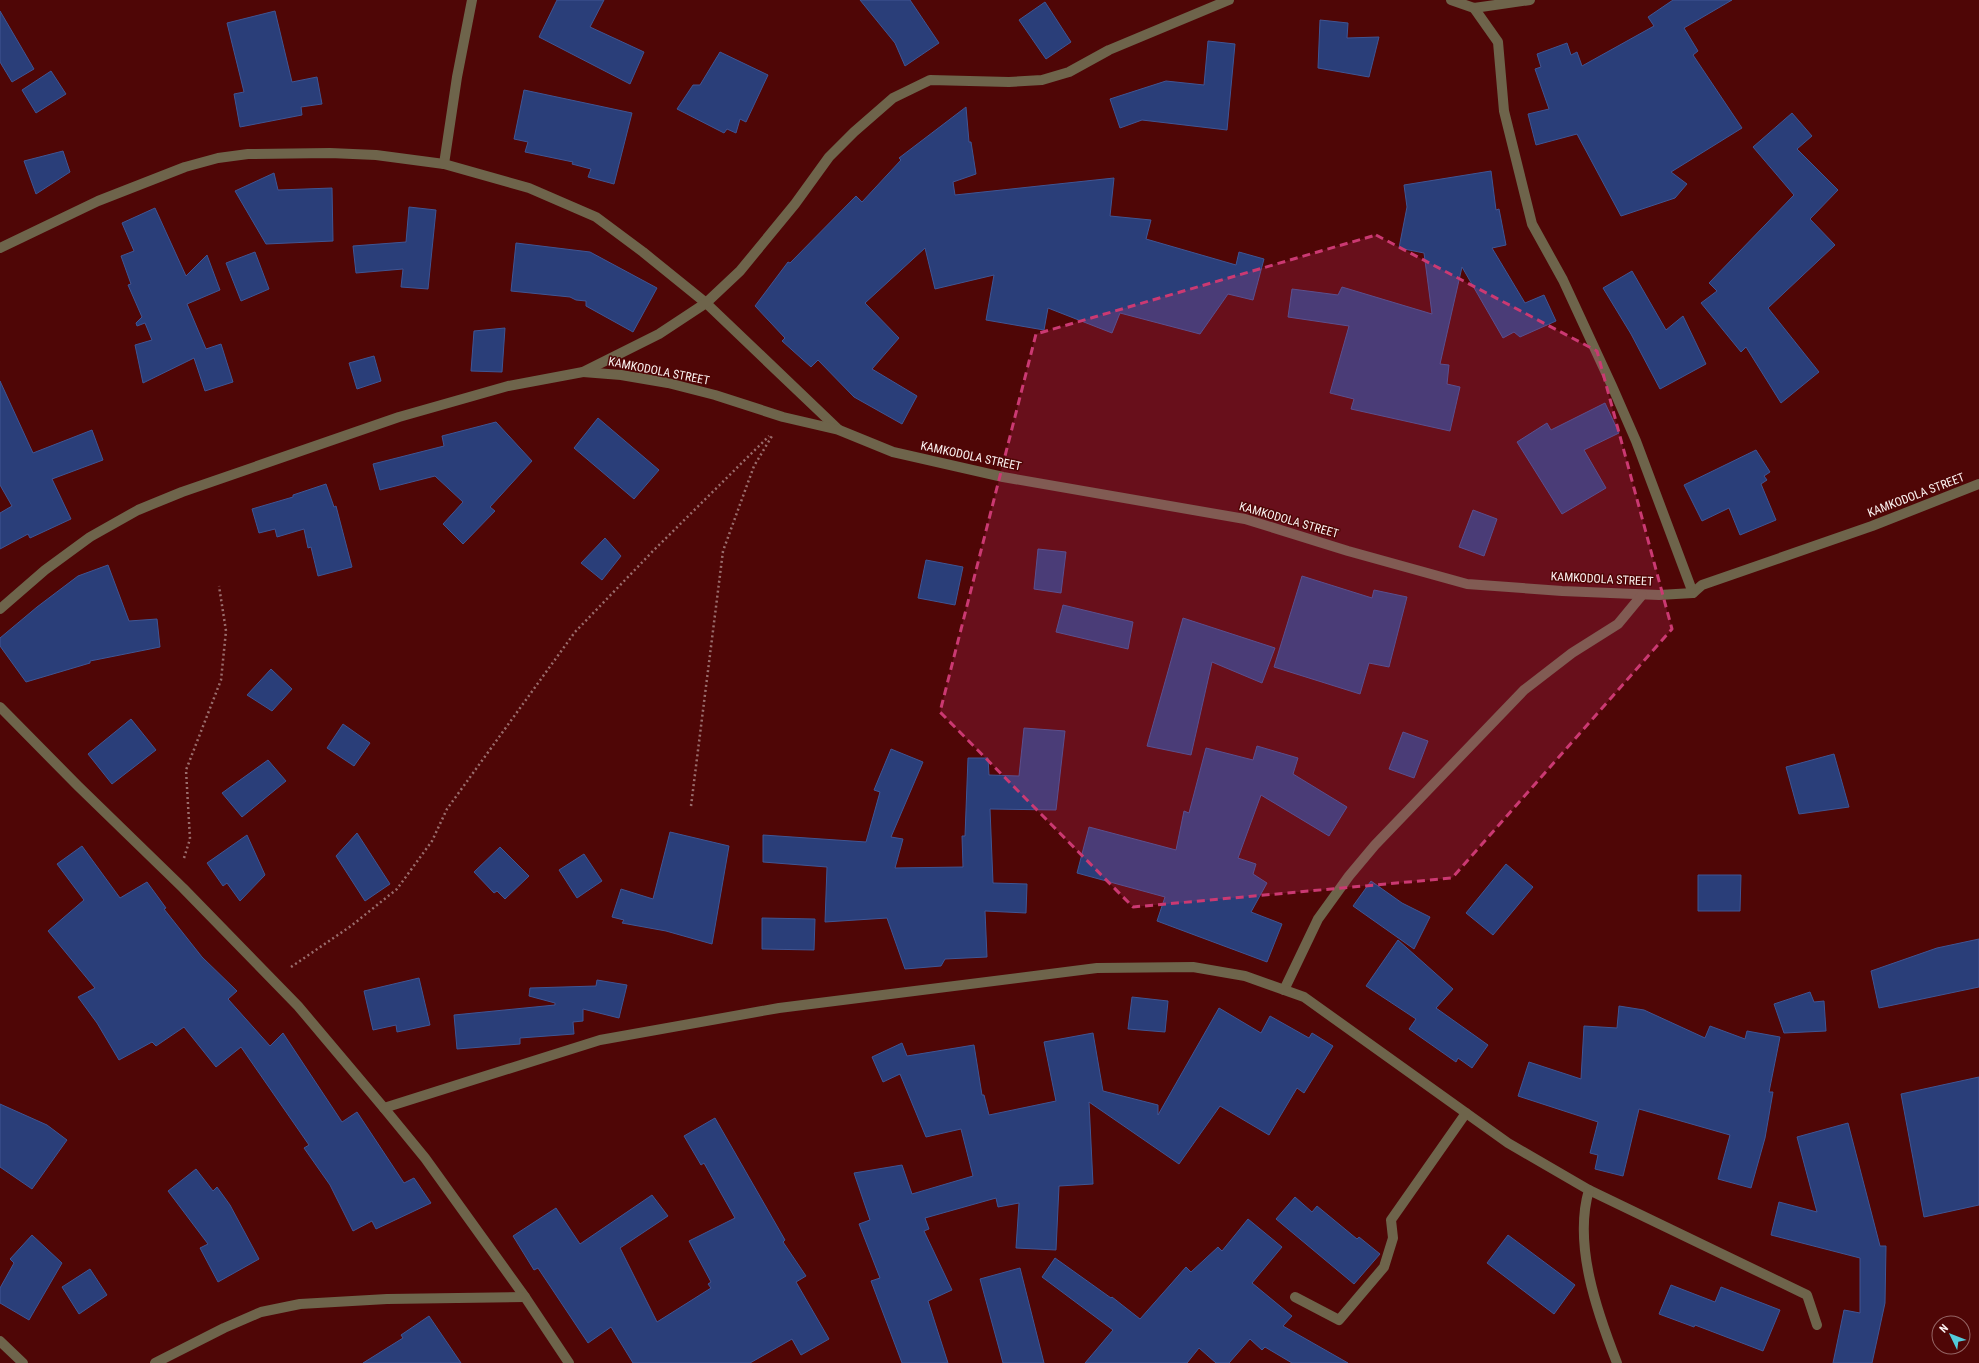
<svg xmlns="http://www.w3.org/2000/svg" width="1979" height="1363" font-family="'Roboto Condensed',sans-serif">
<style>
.building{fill:#2a3e79;stroke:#405593}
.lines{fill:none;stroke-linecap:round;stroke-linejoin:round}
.path{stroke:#9a6d6d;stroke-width:2.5;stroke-dasharray:2 3;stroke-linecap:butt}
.minor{stroke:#6e644b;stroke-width:10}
.marked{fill:#cb3972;fill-opacity:0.2;stroke:#cb3972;stroke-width:3;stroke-dasharray:8 5;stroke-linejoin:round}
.labels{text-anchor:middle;stroke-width:3;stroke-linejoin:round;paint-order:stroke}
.street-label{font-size:12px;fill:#fbf2f1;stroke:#4f0606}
</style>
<rect width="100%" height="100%" fill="#4f0606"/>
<!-- building -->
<g class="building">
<polygon points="557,0 604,0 590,27 644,52 630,84 539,37"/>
<polygon points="860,0 910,0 939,43 905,66 895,43"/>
<polygon points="1673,0 1732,0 1684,28 1698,51 1693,55 1742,128 1671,172 1687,184 1675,198 1621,216 1577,134 1536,145 1528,114 1549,109 1535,69 1541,67 1537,54 1567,43 1571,55 1577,52 1582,66 1654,26 1648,17"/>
<polygon points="1045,2 1071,42 1046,59 1019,20"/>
<polygon points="0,11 34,69 12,82 0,62"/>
<polygon points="275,11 292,82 317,77 322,104 301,107 302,115 240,127 234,94 244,92 227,23"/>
<polygon points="1320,20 1348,23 1347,38 1379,37 1369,77 1318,68"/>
<polygon points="1208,41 1235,44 1227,130 1142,120 1120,128 1110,99 1166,81 1204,85"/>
<polygon points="720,52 768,75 746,122 740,119 736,133 727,129 724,133 677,109 693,85 700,85"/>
<polygon points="51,71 66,94 36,113 22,90"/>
<polygon points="524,90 632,113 614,184 588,177 591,169 572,164 573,162 525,152 528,142 514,139"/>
<polygon points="966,107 969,142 971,142 976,174 953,182 955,195 1114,178 1110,216 1151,220 1146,239 1236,265 1239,252 1264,259 1253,300 1228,294 1200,334 1120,313 1112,333 1048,308 1044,330 986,320 994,275 935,289 925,248 865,303 899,338 872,369 917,396 902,424 854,397 818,360 811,367 782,341 785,338 755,306 788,262 790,263 856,196 862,202 901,160 899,158"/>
<polygon points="1792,113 1812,136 1797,149 1838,190 1810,219 1835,245 1768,308 1819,372 1781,403 1746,347 1741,352 1701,303 1717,291 1709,283 1794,195 1753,147"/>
<polygon points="63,151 70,172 36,194 24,161"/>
<polygon points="1491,171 1496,210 1499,209 1506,245 1492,248 1525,303 1544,295 1556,321 1520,337 1514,332 1503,338 1462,267 1440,364 1449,365 1447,384 1460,387 1450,431 1351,409 1354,399 1330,393 1349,326 1288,317 1292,289 1338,295 1342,287 1432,314 1424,253 1399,248 1407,207 1404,185"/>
<polygon points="274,173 278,190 332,188 333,241 266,244 235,191"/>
<polygon points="409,207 436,210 428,289 401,287 403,269 356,273 353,246 406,242"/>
<polygon points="155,208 186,276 207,255 220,290 187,304 206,349 221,344 233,382 205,391 194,358 143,383 135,345 152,340 145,323 137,326 136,323 142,317 128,285 131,284 121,256 134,251 122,223"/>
<polygon points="516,243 590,252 657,288 633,332 586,306 586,301 576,300 570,297 511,291"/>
<polygon points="255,252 269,289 241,301 226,263"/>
<polygon points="1632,271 1666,330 1683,316 1706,364 1660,389 1631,334 1603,288"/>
<polygon points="505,328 502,372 471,371 474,331"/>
<polygon points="374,356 381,381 357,389 349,363"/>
<polygon points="0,381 33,453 92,430 103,460 52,479 71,519 30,538 28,534 0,549 0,513 12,506 0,485"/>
<polygon points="1605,403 1619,433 1584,450 1606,488 1562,514 1517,442 1547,423 1551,430"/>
<polygon points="598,418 659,470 634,499 574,448"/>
<polygon points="496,422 532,461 490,507 495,511 463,544 443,524 463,502 435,476 380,490 373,464 444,446 442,436"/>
<polygon points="1756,450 1770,472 1764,476 1767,480 1761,484 1776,520 1740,535 1729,508 1702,521 1684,485"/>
<polygon points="326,484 334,507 336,506 352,567 318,576 311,547 308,548 304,529 277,537 275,529 259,533 252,509 293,497 293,495"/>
<polygon points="1473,510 1497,519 1484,556 1459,547"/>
<polygon points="605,538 621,556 602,580 581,563"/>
<polygon points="1038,549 1066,552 1061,593 1034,589"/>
<polygon points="926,560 963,567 955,605 918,598"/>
<polygon points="108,565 129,621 157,619 160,647 90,661 90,663 26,682 0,646 0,638 37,607 78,576"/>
<polygon points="1302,576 1372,598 1374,590 1407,597 1389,667 1369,663 1360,694 1274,667"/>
<polygon points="1063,605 1133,622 1128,649 1056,632"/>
<polygon points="1183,618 1275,648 1262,683 1212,662 1191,755 1147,746"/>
<polygon points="271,669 292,689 272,711 247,695"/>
<polygon points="131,719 156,750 112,784 88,754"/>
<polygon points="343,724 370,743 354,766 327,748"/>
<polygon points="1024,728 1065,731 1056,810 990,809 993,883 1027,884 1026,913 985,911 987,957 945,959 941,966 905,969 887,918 825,922 827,867 763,862 763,835 866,842 880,792 874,790 891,749 923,762 891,837 903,839 895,868 963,867 962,836 965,836 968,758 988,758 989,775 1019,776"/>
<polygon points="1403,732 1428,741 1414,778 1389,769"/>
<polygon points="1257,746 1298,758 1293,774 1347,807 1329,836 1261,795 1238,858 1256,864 1253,874 1267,883 1251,912 1282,924 1267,962 1157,921 1165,897 1077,873 1089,827 1176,850 1184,811 1189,813 1206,748 1253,760"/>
<polygon points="1834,754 1849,807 1799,814 1786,767"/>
<polygon points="268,760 286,781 242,817 222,793"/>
<polygon points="670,832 729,846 712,944 666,931 622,923 624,920 612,917 621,889 653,899"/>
<polygon points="357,833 390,884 365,901 336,856"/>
<polygon points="247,835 265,875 240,901 227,883 223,886 207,863"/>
<polygon points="82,846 120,898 147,882 166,908 164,909 202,957 237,991 228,999 270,1046 283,1033 342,1122 357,1112 404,1183 414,1178 431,1203 376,1229 372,1221 353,1231 330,1185 304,1148 309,1145 241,1047 216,1067 184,1027 156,1046 152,1042 119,1060 97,1023 78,997 95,988 48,931 84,900 57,864"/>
<polygon points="500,847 529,876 505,899 497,891 494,893 474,872"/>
<polygon points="584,854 602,881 577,898 559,870"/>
<polygon points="1506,864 1533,887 1493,935 1466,913"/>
<polygon points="1698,875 1741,875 1740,911 1698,911"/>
<polygon points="1371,881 1402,903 1430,917 1414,949 1353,906"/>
<polygon points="762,918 815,919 814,950 762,949"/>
<polygon points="1979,939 1979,987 1879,1008 1871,971 1937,948"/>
<polygon points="1398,940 1453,989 1436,1008 1488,1045 1472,1068 1458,1058 1456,1062 1409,1029 1416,1019 1366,986"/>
<polygon points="419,978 430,1025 397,1032 396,1025 373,1030 364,991"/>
<polygon points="597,980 627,985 619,1018 583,1009 583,1021 573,1022 574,1034 520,1038 520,1044 457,1049 454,1015 555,1005 555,1003 529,996 530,988 596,986"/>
<polygon points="1810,992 1814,1002 1824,1001 1826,1031 1784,1033 1774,1004"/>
<polygon points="1132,997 1168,1001 1165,1032 1128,1029"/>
<polygon points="1619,1006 1644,1010 1705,1038 1710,1026 1745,1039 1747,1031 1780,1037 1769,1092 1773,1092 1765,1138 1751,1188 1718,1179 1730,1135 1639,1109 1623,1176 1595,1169 1598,1155 1590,1153 1598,1122 1518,1096 1529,1062 1581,1079 1584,1026 1617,1028"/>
<polygon points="1219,1008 1261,1033 1270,1016 1309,1038 1312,1033 1333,1046 1304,1093 1297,1088 1269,1135 1220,1106 1179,1164 1089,1102 1093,1184 1059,1186 1056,1250 1016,1248 1019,1203 998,1207 996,1198 925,1218 929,1229 924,1231 952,1290 928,1301 948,1363 902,1363 871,1281 880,1278 859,1224 870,1220 854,1173 902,1165 912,1194 973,1176 961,1129 926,1137 900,1074 883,1082 872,1057 902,1043 907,1056 974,1045 982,1095 984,1095 989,1115 1056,1101 1044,1042 1093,1033 1103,1091 1158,1105 1158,1115"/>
<polygon points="1979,1077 1979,1205 1924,1217 1901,1094"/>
<polygon points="0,1104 47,1125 67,1140 32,1189 0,1167"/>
<polygon points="715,1118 785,1240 783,1242 806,1276 796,1282 829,1339 801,1355 792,1339 750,1363 633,1363 611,1327 588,1343 538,1268 534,1270 513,1236 556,1208 580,1244 652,1195 668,1216 620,1248 657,1322 711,1288 708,1284 711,1282 689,1241 735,1218 704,1163 701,1165 684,1136"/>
<polygon points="1848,1123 1880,1246 1886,1246 1885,1303 1872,1363 1833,1363 1844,1310 1860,1313 1860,1258 1771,1235 1779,1202 1817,1212 1797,1137"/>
<polygon points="196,1169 213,1191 217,1187 230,1205 259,1259 218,1282 200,1248 208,1244 168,1191"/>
<polygon points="1295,1197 1312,1212 1317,1206 1357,1239 1359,1237 1380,1254 1354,1284 1276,1219"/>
<polygon points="1248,1219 1282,1247 1252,1283 1292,1316 1283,1326 1348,1363 1292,1363 1265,1347 1262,1350 1250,1339 1229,1363 1216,1363 1199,1348 1187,1363 1085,1363 1113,1330 1042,1277 1055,1258 1111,1298 1112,1297 1140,1319 1186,1267 1191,1272 1218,1247 1222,1251"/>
<polygon points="32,1235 62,1263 29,1320 0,1303 0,1288 14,1263 10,1259"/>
<polygon points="1508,1235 1575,1285 1554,1314 1487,1263"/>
<polygon points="1020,1268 1044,1363 1003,1363 980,1279"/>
<polygon points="90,1269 107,1295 79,1314 62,1287"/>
<polygon points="1671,1285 1715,1302 1721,1287 1780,1310 1763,1351 1695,1325 1694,1327 1659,1314"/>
<polygon points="429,1316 461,1363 363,1363 403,1338 401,1335"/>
</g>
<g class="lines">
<!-- path -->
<g class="path">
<polyline points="691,806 723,551 754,466 772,436"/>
<polyline points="184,858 190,839 186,770 221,680 226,631 219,586"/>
<polyline points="291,967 351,926 397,889 432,841 447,809 575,632 653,551 769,436"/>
</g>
<!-- minor -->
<g class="minor">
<polyline points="1451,0 1474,8 1530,0"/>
<polyline points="1474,8 1498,42 1504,111 1532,224 1563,280 1612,386 1636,441 1693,593"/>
<polyline points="444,164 457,77 472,0"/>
<polyline points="0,248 98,201 185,167 218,158 248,154 330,153 376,155 444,164 529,188 596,217 643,252 706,303 839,430"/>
<polyline points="583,372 621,375 668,383 715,395 783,417 839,430 893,452 1003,477 1245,519 1348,551 1467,584 1562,591 1659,595 1693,593 1702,585 1872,526 1979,484"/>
<polyline points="0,609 45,570 90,537 138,510 182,492 399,417 508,386 583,372 659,334 706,303 740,271 795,204 829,157 854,132 893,98 930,80 1009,82 1042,80 1069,72 1109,50 1229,0"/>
<polyline points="0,707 78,786 183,888 298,1006 384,1108 425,1158 525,1297 569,1363"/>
<polyline points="1284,990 1318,919 1349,876 1375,845 1524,690 1572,653 1618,624 1642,595"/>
<polyline points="384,1108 600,1040 779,1008 1097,968 1193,967 1245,976 1304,997 1508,1143 1589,1190 1807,1295 1817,1325"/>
<path d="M1589 1190C1573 1244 1597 1312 1617 1363"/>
<polyline points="1295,1297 1339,1320 1384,1267 1393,1238 1391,1220 1466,1113"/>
<polyline points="0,1341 23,1363"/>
<polyline points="155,1363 224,1328 261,1312 300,1304 387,1299 525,1297"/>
</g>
</g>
<!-- marked area -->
<path class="marked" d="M1376 235 1597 351 1672 629 1452 878 1133 907 940 712 1036 334Z"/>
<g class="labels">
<!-- street labels -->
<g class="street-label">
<text transform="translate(659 371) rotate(11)" y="4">KAMKODOLA STREET</text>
<text transform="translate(971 456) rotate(12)" y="4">KAMKODOLA STREET</text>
<text transform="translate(1916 495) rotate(-21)" y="4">KAMKODOLA STREET</text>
<text transform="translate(1289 520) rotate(16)" y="4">KAMKODOLA STREET</text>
<text transform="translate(1602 579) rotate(3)" y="4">KAMKODOLA STREET</text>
</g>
</g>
<!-- north arrow -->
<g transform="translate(1951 1335) rotate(313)"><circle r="19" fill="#4f0606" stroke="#946464"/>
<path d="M0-3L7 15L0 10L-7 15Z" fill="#53cbdb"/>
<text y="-6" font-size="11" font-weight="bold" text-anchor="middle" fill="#fbf2f1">N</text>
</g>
</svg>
